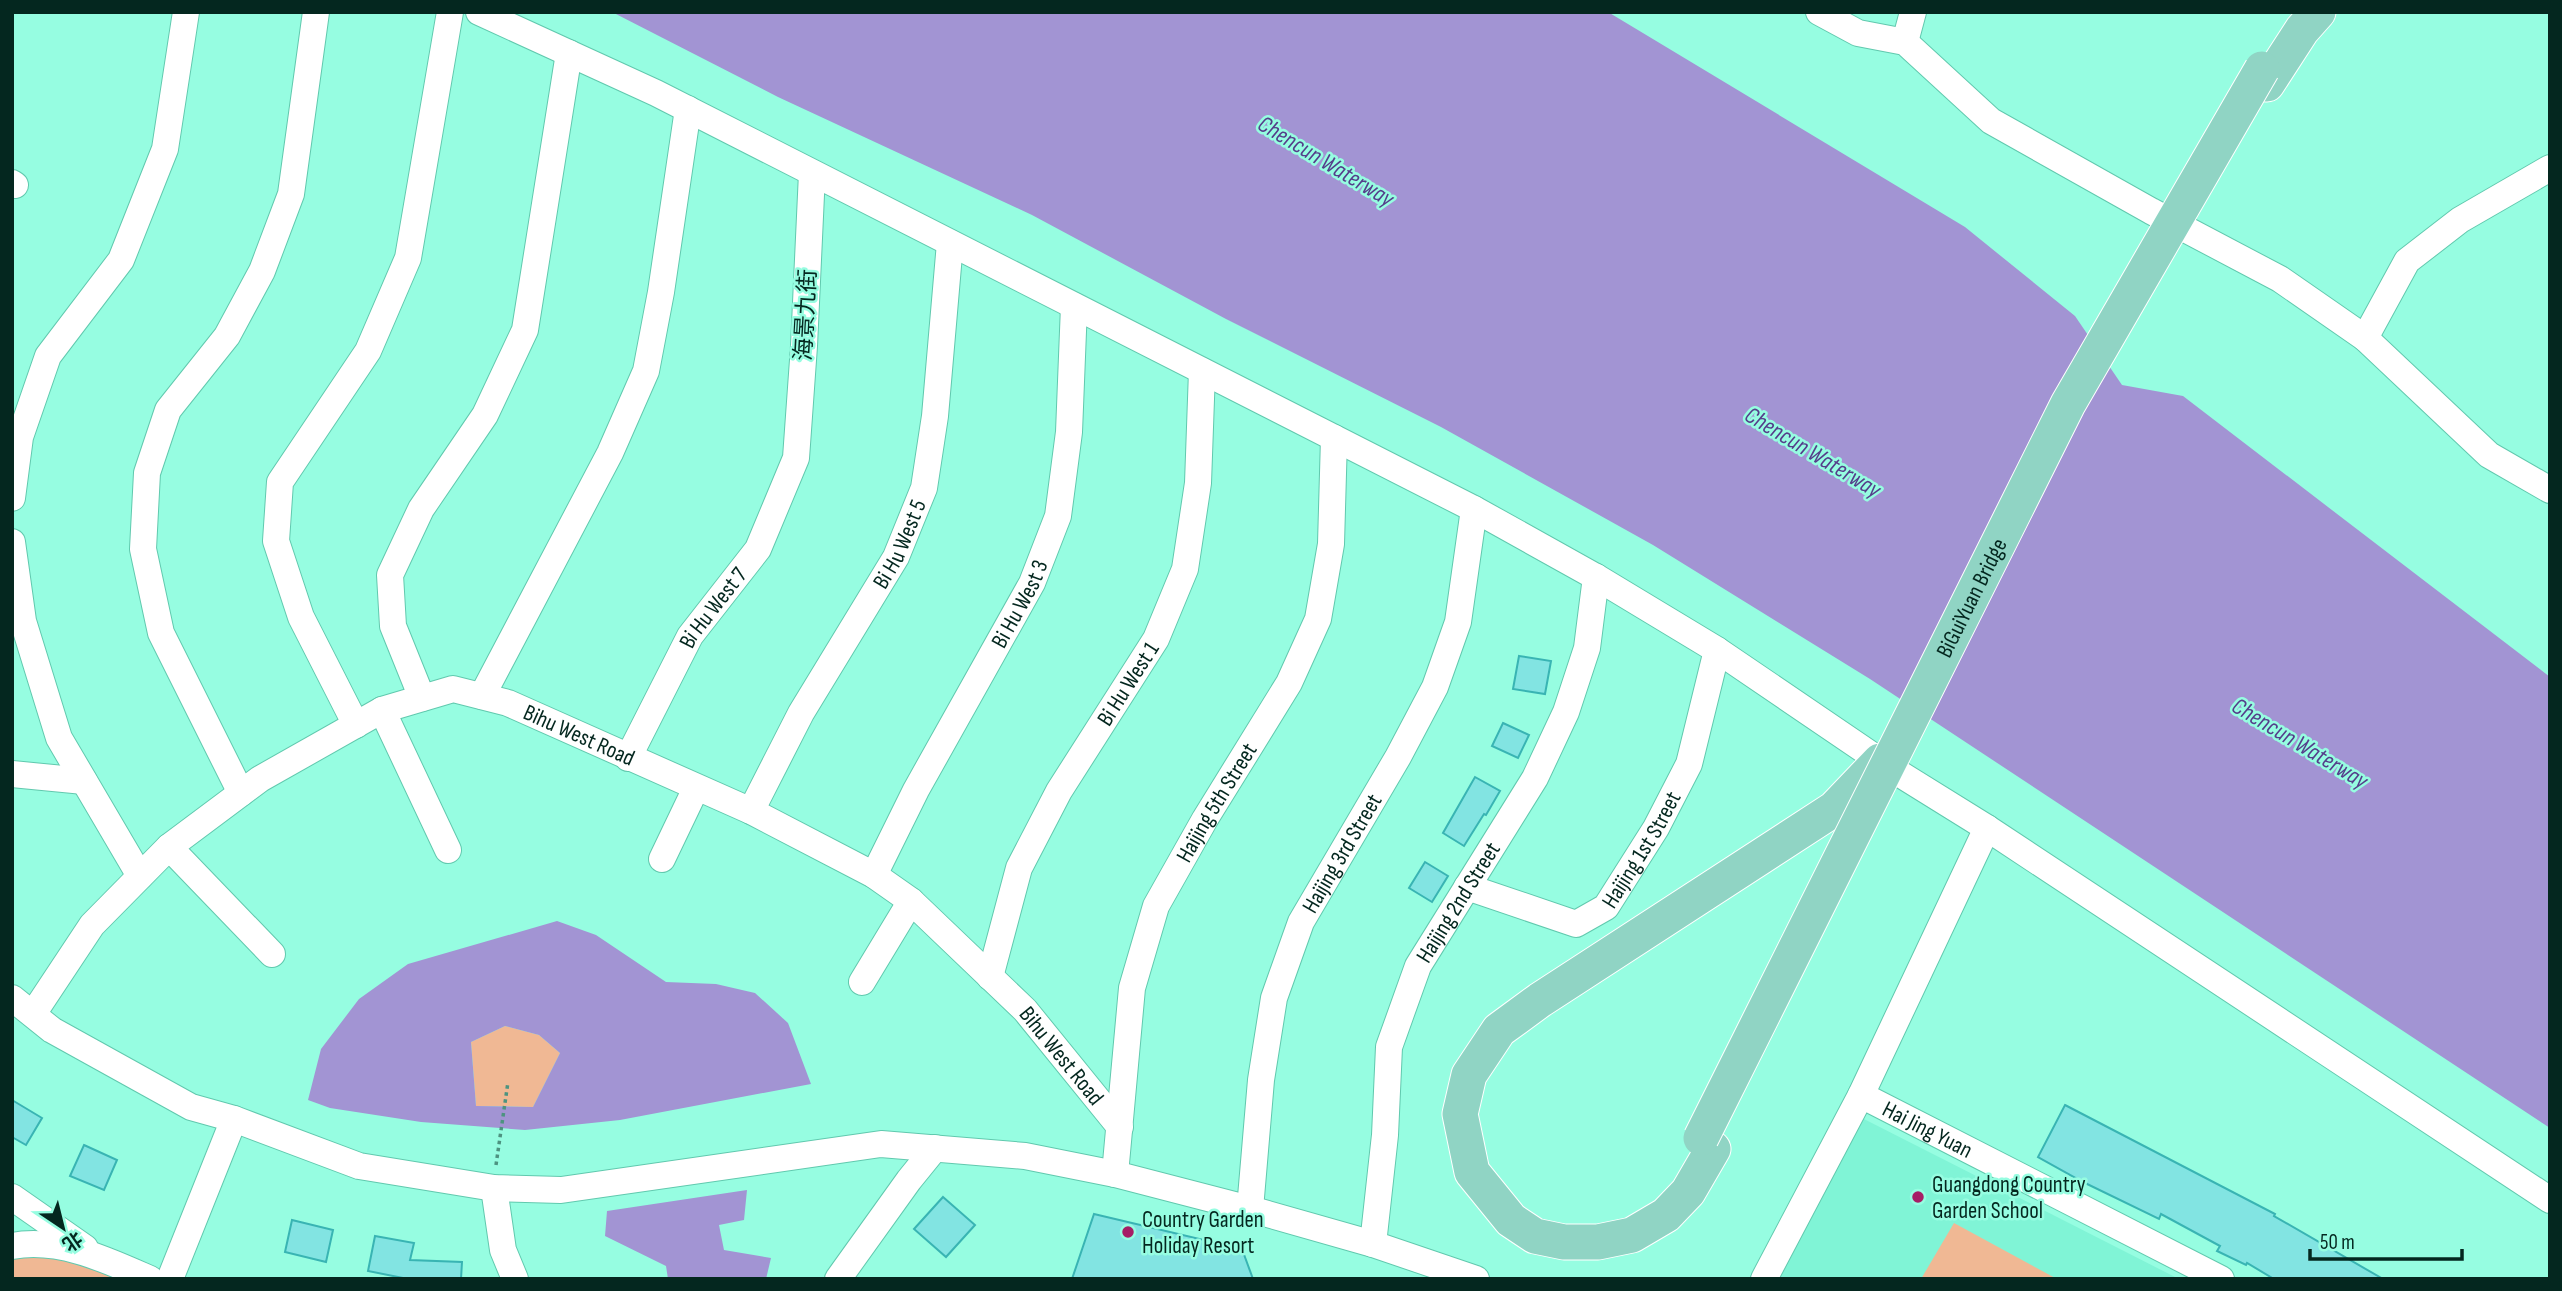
<svg xmlns="http://www.w3.org/2000/svg" width="2562" height="1291" font-family="'Sofia Sans Condensed','Noto Sans SC',sans-serif">
<style>
.built{fill:#80f4d6}
.green{fill:#f0b894}
.water{fill:#a294d3;fill-rule:evenodd}
.building{fill:#82e4e2;stroke:#39b4b3;stroke-width:2}
.lines{fill:none;stroke-linecap:round;stroke-linejoin:round}
.minor-casing{stroke:#61c9ae;stroke-width:28}
.major-casing{stroke:#fff;stroke-width:37}
.path{stroke:#4d9380;stroke-width:3.5;stroke-dasharray:3.5 3.5;stroke-linecap:butt}
.minor{stroke:#fff;stroke-width:26}
.major{stroke:#90d4c4;stroke-width:35}
.major-bridge-casing{stroke:#fff;stroke-width:37;stroke-linecap:butt}
.major-bridge{stroke:#90d4c4;stroke-width:35}
.poi-dot{fill:#a61e66;stroke:#96fde1;stroke-width:2.5}
.labels{text-anchor:middle;stroke-width:5;stroke-linejoin:round;paint-order:stroke}
.street-label{font-size:23px;fill:#04271f;stroke:#96fde1}
.poi-label{font-size:23px;fill:#04271f;stroke:#96fde1;text-anchor:start}
.water-label{font-size:24px;font-style:italic;fill:#553e8a;stroke:#96fde1}
</style>
<rect width="100%" height="100%" fill="#96fde1"/>
<!-- built -->
<polygon class="built" points="1858,1116 2179,1279 1778,1279"/>
<!-- green -->
<g class="green">
<polygon points="505,1026 539,1035 560,1053 533,1107 476,1106 471,1042"/>
<polygon points="1954,1223 2057,1279 1921,1279"/>
<polygon points="12,1246 150,1279 12,1279"/>
</g>
<!-- water -->
<g class="water">
<polygon points="612,12 1608,12 1965,227 2075,316 2122,385 2183,396 2550,677 2550,1128 1870,679 1653,545 1441,427 1226,319 1032,215 778,97"/>
<path d="M557 921 596 935 666 982 716 984 755 993 788 1023 811 1084 620 1120 525 1130 421 1122 330 1108 308 1100 321 1049 359 999 408 964ZM505 1026 539 1035 560 1053 533 1107 476 1106 471 1042Z"/>
<polygon points="747,1190 744,1220 719,1225 724,1250 771,1258 766,1279 668,1279 666,1266 605,1236 607,1211"/>
</g>
<!-- building -->
<g class="building">
<polygon points="1519,656 1551,661 1545,694 1513,689"/>
<polygon points="1503,723 1529,735 1518,758 1492,746"/>
<polygon points="1475,777 1500,791 1486,815 1484,814 1464,846 1443,833"/>
<polygon points="1425,862 1448,876 1432,902 1409,888"/>
<polygon points="12,1100 42,1118 26,1145 12,1137"/>
<polygon points="2065,1105 2275,1214 2274,1216 2383,1279 2274,1279 2247,1263 2246,1265 2217,1251 2220,1246 2161,1214 2159,1219 2083,1182 2038,1157"/>
<polygon points="84,1145 117,1160 104,1190 70,1176"/>
<polygon points="943,1197 975,1225 946,1257 914,1229"/>
<polygon points="1094,1214 1242,1249 1253,1279 1072,1279"/>
<polygon points="292,1220 333,1230 326,1262 285,1252"/>
<polygon points="375,1236 414,1243 410,1260 462,1262 461,1279 408,1279 368,1271"/>
</g>
<g class="lines">
<defs>
<g id="minor">
<polyline points="479,12 656,93 1474,509 1596,577 1717,650 1892,769 1987,828 2550,1200"/>
<polyline points="1819,12 1858,33 1905,42 1991,121 2151,211 2280,279 2365,338 2489,455 2550,490"/>
<polyline points="1905,42 1913,12"/>
<polyline points="12,183 15,185"/>
<polyline points="2365,338 2407,261 2460,220 2550,168"/>
<polyline points="12,498 20,437 48,356 121,260 165,149 186,12"/>
<polyline points="12,542 23,621 59,738 140,876"/>
<polyline points="482,696 610,453 646,371 661,292 688,109"/>
<polyline points="422,698 393,626 390,575 421,509 485,415 525,330 569,53"/>
<polyline points="382,710 448,850"/>
<polyline points="356,725 301,617 276,541 280,482 368,351 408,258 450,12"/>
<path id="s1" d="M628 758 690 636 758 549 796 458 804 346 812 173"/>
<polyline points="12,774 84,781"/>
<polyline points="241,793 161,633 143,549 147,473 168,410 227,336 262,271 291,194 316,12"/>
<path id="s2" d="M751 811 801 713 896 557 924 488 935 416 950 243"/>
<polyline points="169,847 272,954"/>
<polyline points="662,859 696,788"/>
<path id="s3" d="M874 875 916 790 1032 583 1058 516 1069 432 1074 306"/>
<path id="s4" d="M1467 887 1576 924 1606 907 1656 828 1689 764 1717 650"/>
<path id="s5" d="M990 977 1019 868 1059 791 1156 639 1185 569 1198 483 1202 371"/>
<polyline points="862,982 911,901"/>
<polyline points="12,998 52,1030 191,1107 234,1119 359,1166 494,1188 561,1190 881,1144 1025,1156 1115,1174 1250,1209 1373,1244 1476,1279"/>
<path id="s6" d="M33 1014 92 925 169 847 260 779 382 710 453 689 508 703 751 811 874 875 911 901 1025 1010 1120 1127"/>
<path id="s7" d="M1861 1095 2221 1279"/>
<path id="s8" d="M1115 1174 1132 988 1156 906 1205 819 1289 683 1318 619 1331 544 1334 438"/>
<polyline points="494,1188 503,1250 515,1279"/>
<polyline points="12,1197 85,1248"/>
<path id="s9" d="M1250 1209 1261 1080 1274 998 1301 922 1398 757 1435 687 1458 622 1474 509"/>
<path id="s10" d="M1373 1244 1385 1135 1389 1047 1418 966 1535 778 1566 712 1587 648 1596 577"/>
<path d="M12 1246C59 1237 107 1260 150 1279"/>
<polyline points="170,1279 234,1119"/>
<polyline points="838,1279 909,1180 935,1148"/>
<polyline points="1764,1279 1861,1095 1987,828"/>
</g>
<g id="major">
<polyline points="2267,84 2302,30 2318,12"/>
<polyline points="1713,1149 1688,1192 1666,1215 1632,1235 1598,1242 1564,1242 1535,1236 1511,1220 1472,1172 1460,1114 1469,1075 1499,1030 1540,1000 1834,809 1880,761"/>
</g>
</defs>
<!-- minor casing -->
<use href="#minor" class="minor-casing"/>
<!-- major casing -->
<use href="#major" class="major-casing"/>
<!-- path -->
<polyline class="path" points="496,1165 508,1082"/>
<!-- minor -->
<use href="#minor" class="minor"/>
<!-- major -->
<use href="#major" class="major"/>
<defs>
<g id="major-bridge">
<path id="s11" d="M1701 1138 2068 404 2262 69"/>
</g>
</defs>
<!-- major-bridge casing -->
<use href="#major-bridge" class="major-bridge-casing"/>
<!-- major-bridge -->
<use href="#major-bridge" class="major-bridge"/>
</g>
<!-- markers -->
<g class="poi-dot">
<circle cx="1918" cy="1197" r="7"/>
<circle cx="1128" cy="1232" r="7"/>
</g>
<g class="labels">
<!-- street labels -->
<g class="street-label">
<text transform="translate(805 315) rotate(-87)" y="8">海景九街</text>
<text dy="8" stroke="none"><textPath href="#s2" startOffset="306">Bi Hu West 5</textPath></text>
<text dy="8" stroke="none"><textPath href="#s11" startOffset="604">BiGuiYuan Bridge</textPath></text>
<text dy="8" stroke="none"><textPath href="#s3" startOffset="308">Bi Hu West 3</textPath></text>
<text dy="8" stroke="none"><textPath href="#s1" startOffset="173">Bi Hu West 7</textPath></text>
<text dy="8" stroke="none"><textPath href="#s5" startOffset="327">Bi Hu West 1</textPath></text>
<text dy="8" stroke="none"><textPath href="#s6" startOffset="679">Bihu West Road</textPath></text>
<text dy="8" stroke="none"><textPath href="#s8" startOffset="392">Haijing 5th Street</textPath></text>
<text dy="8" stroke="none"><textPath href="#s4" startOffset="217">Haijing 1st Street</textPath></text>
<text dy="8" stroke="none"><textPath href="#s9" startOffset="373">Haijing 3rd Street</textPath></text>
<text dy="8" stroke="none"><textPath href="#s10" startOffset="359">Haijing 2nd Street</textPath></text>
<text dy="8" stroke="none"><textPath href="#s6" startOffset="1267">Bihu West Road</textPath></text>
<text dy="8" stroke="none"><textPath href="#s7" startOffset="75">Hai Jing Yuan</textPath></text>
</g>
<!-- poi labels -->
<g class="poi-label">
<text x="1932" y="1192">Guangdong Country<tspan x="1932" dy="26">Garden School</tspan></text>
<text x="1142" y="1227">Country Garden<tspan x="1142" dy="26">Holiday Resort</tspan></text>
</g>
<!-- water labels -->
<g class="water-label">
<text transform="translate(1326 161) rotate(31)" y="8">Chencun Waterway</text>
<text transform="translate(1813 452) rotate(31)" y="8">Chencun Waterway</text>
<text transform="translate(2300 743) rotate(31)" y="8">Chencun Waterway</text>
</g>
</g>
<!-- border -->
<rect width="2562" height="1291" fill="none" stroke="#04271f" stroke-width="28"/>
<!-- north arrow -->
<g transform="translate(63 1228) rotate(145)" stroke="#96fde1" stroke-width="5" paint-order="stroke">
<path d="M0-5L12 26L0 18L-12 26Z" fill="#04271f"/>
<text y="-10" font-size="19" font-weight="bold" text-anchor="middle" fill="#04271f">北</text>
</g>
<!-- scale -->
<path d="M2310 1249v10h152v-10" fill="none" stroke="#04271f" stroke-width="3.5"/>
<text x="2320" y="1249" font-size="21" fill="#04271f" stroke="#96fde1" stroke-width="5" paint-order="stroke">50 m</text>
</svg>
